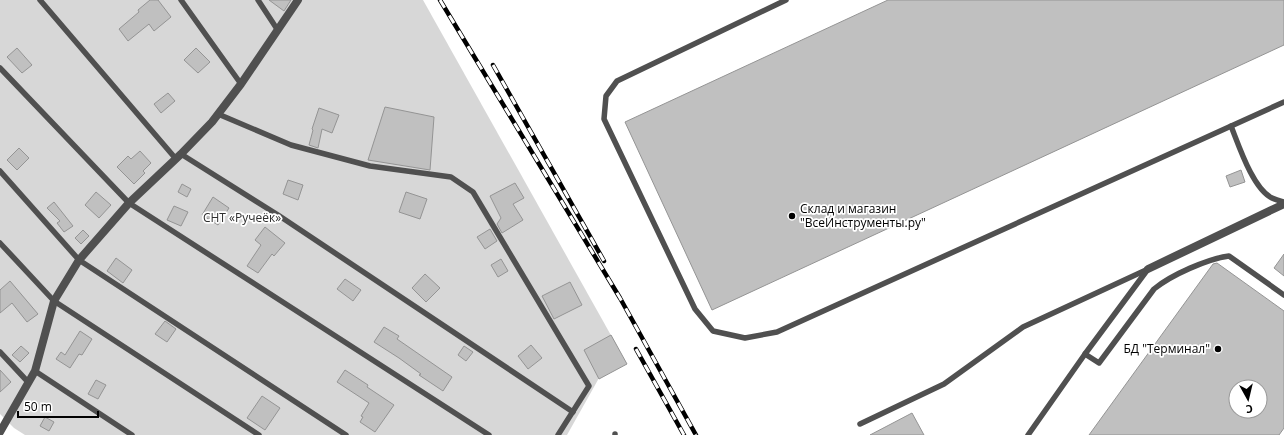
<svg xmlns="http://www.w3.org/2000/svg" width="1284" height="435" font-family="'Open Sans',sans-serif">
<style>
.green{fill:#d7d7d7}
.building{fill:#c0c0c0;stroke:#949494;fill-rule:evenodd}
.lines{fill:none;stroke-linecap:round;stroke-linejoin:round}
.service{stroke:#505050;stroke-width:5.5}
.minor{stroke:#505050;stroke-width:8}
.rail-casing{stroke:#000;stroke-width:4.5}
.rail{stroke:#fff;stroke-width:3;stroke-dasharray:9;stroke-linecap:butt}
.poi-dot{fill:#000;stroke:#fff;stroke-width:1.5}
.labels{text-anchor:middle;stroke-width:3.5;stroke-linejoin:round;paint-order:stroke}
.poi-label{font-size:12px;fill:#000;stroke:#fff;text-anchor:start}
.park-label{font-size:12px;fill:#2e2e2e;stroke:#fff}
</style>
<rect width="100%" height="100%" fill="#fff"/>
<!-- green -->
<polygon class="green" points="0,0 423,0 617,346 567,435 25,435 14,428 0,414"/>
<!-- building -->
<g class="building">
<polygon points="150,0 158,0 171,17 154,31 149,24 128,41 119,29 139,12 138,10"/>
<polygon points="269,0 291,0 284,11"/>
<polygon points="888,0 1284,0 1284,45 712,310 625,122"/>
<polygon points="17,48 32,65 22,73 7,57"/>
<polygon points="196,48 210,62 198,73 184,60"/>
<polygon points="168,93 175,101 161,113 154,104"/>
<polygon points="385,107 434,117 430,170 368,160"/>
<polygon points="319,108 339,115 332,133 322,129 318,148 309,145 313,130 312,129"/>
<polygon points="19,148 29,158 17,170 7,160"/>
<polygon points="140,151 151,163 143,171 145,173 134,184 117,167 128,156 131,159"/>
<polygon points="1241,170 1245,182 1230,187 1226,176"/>
<polygon points="288,180 303,185 298,200 283,194"/>
<polygon points="515,183 524,198 513,204 523,220 502,233 497,224 501,218 490,196"/>
<polygon points="182,184 191,189 187,197 178,192"/>
<polygon points="96,192 111,205 99,218 85,205"/>
<polygon points="406,192 427,199 420,219 399,212"/>
<polygon points="213,197 229,208 218,225 202,215"/>
<polygon points="54,202 73,226 64,232 57,223 60,221 47,208"/>
<polygon points="174,206 188,212 181,226 167,220"/>
<polygon points="265,227 285,243 274,256 272,254 258,273 247,266 261,245 255,240"/>
<polygon points="490,229 497,241 485,249 477,237"/>
<polygon points="83,230 89,236 81,244 75,238"/>
<polygon points="1284,254 1284,276 1274,268"/>
<polygon points="116,258 132,270 123,283 107,271"/>
<polygon points="501,259 508,271 498,277 491,265"/>
<path d="M1217 263 1284 311V428L1279 435H1089L1213 264ZM1236 387H1260V411H1236Z"/>
<polygon points="425,274 440,288 426,302 412,288"/>
<polygon points="345,279 361,290 353,301 337,289"/>
<polygon points="10,281 38,314 27,322 12,303 0,313 0,290"/>
<polygon points="570,282 582,305 554,319 542,296"/>
<polygon points="165,321 176,329 167,342 155,334"/>
<polygon points="384,327 399,336 397,339 452,377 443,391 419,375 421,374 399,358 374,342"/>
<polygon points="80,331 92,339 82,355 79,354 70,368 56,359 61,352 65,355"/>
<polygon points="611,335 627,364 599,379 584,350"/>
<polygon points="531,345 542,358 528,369 518,356"/>
<polygon points="21,346 29,353 20,362 12,355"/>
<polygon points="464,346 473,352 466,361 458,355"/>
<polygon points="0,370 11,382 0,392"/>
<polygon points="345,370 368,385 367,387 394,405 375,432 360,422 363,417 361,416 369,403 337,382"/>
<polygon points="96,380 106,385 98,399 88,394"/>
<polygon points="262,396 280,408 265,430 247,418"/>
<polygon points="912,413 924,435 870,435"/>
<polygon points="45,417 54,422 49,431 40,426"/>
</g>
<g class="lines">
<!-- service -->
<g class="service">
<polyline points="40,0 176,159"/>
<polyline points="181,0 241,84"/>
<polyline points="258,0 277,29"/>
<polyline points="786,0 617,81 606,96 604,119 695,309 713,331 745,338 777,332 1284,102"/>
<polyline points="0,68 129,203 489,435"/>
<polyline points="218,114 291,145 370,166 451,177 473,192 589,386 558,435"/>
<path d="M1231 126C1239 146 1253 189 1272 198 1276 200 1280 201 1284 202"/>
<polyline points="181,154 278,215 573,412"/>
<polyline points="0,171 79,260 346,435"/>
<polyline points="0,243 54,301 259,435"/>
<path d="M1148 269 1085 354 1099 363 1154 289C1171 275 1207 259 1229 256L1284 295"/>
<polyline points="0,352 28,382"/>
<polyline points="35,371 132,435"/>
<polyline points="860,424 944,384 1023,327 1146,270"/>
<polyline points="615,434 615,435"/>
<polyline points="1028,435 1085,354"/>
</g>
<!-- minor -->
<g class="minor">
<polyline points="1148,269 1284,204"/>
<polyline points="0,432 35,371 54,301 79,260 129,203 181,154 212,122 241,84 298,0"/>
</g>
<defs>
<g id="rail">
<polyline points="440,0 620,298 696,435"/>
<polyline points="493,65 604,261"/>
<polyline points="636,349 684,435"/>
</g>
</defs>
<!-- rail casing -->
<use href="#rail" class="rail-casing"/>
<!-- rail -->
<use href="#rail" class="rail"/>
</g>
<!-- markers -->
<g class="poi-dot">
<circle cx="792" cy="216" r="4"/>
<circle cx="1218" cy="349" r="4"/>
</g>
<g class="labels">
<!-- poi labels -->
<g class="poi-label">
<text x="800" y="213">Склад и магазин<tspan x="800" dy="14">"ВсеИнструменты.ру"</tspan></text>
<text x="1210" y="353" text-anchor="end">БД "Терминал"</text>
</g>
<!-- park labels -->
<g class="park-label">
<text x="242" y="222">СНТ «Ручеёк»</text>
</g>
</g>
<!-- north arrow -->
<g transform="translate(1248 399) rotate(172)"><circle r="19" fill="#ffffff" stroke="#999999"/>
<path d="M0-3L7 15L0 10L-7 15Z" fill="#000000"/>
<text y="-6" font-size="11" font-weight="bold" text-anchor="middle" fill="#000000">С</text>
</g>
<!-- scale -->
<path d="M18 411v6h80v-6" fill="none" stroke="#000000" stroke-width="2"/>
<text x="24" y="411" font-size="12" fill="#000000" stroke="#ffffff" stroke-width="3" paint-order="stroke">50 m</text>
</svg>
